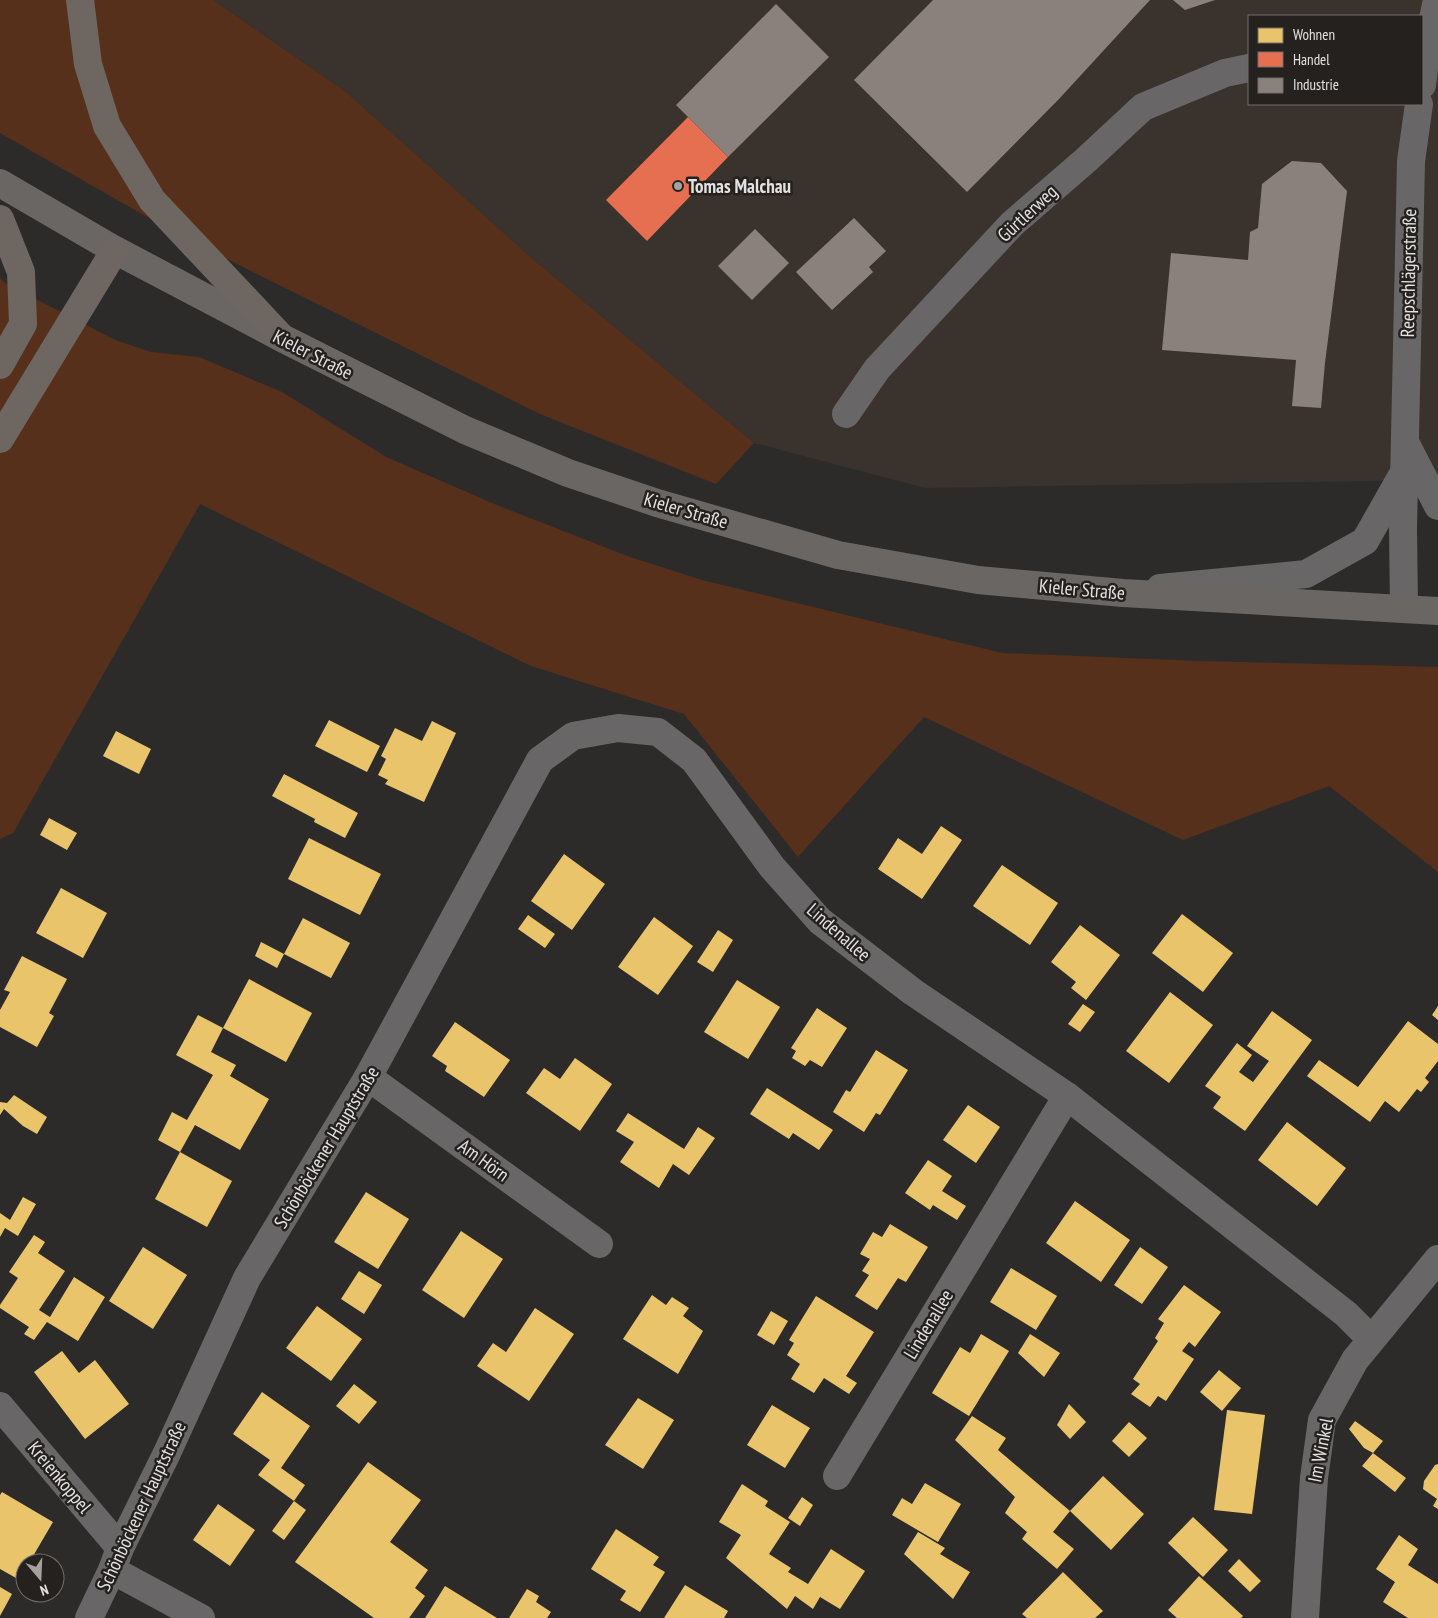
<svg xmlns="http://www.w3.org/2000/svg" width="1438" height="1618" font-family="'PT Sans Narrow',sans-serif">
<style>
.built{fill:#3a322d;fill-rule:evenodd}
.green{fill:#57301c}
.homes{fill:#e9c46a}
.shops{fill:#e76f51}
.industry{fill:#8a817c}
.lines{fill:none;stroke-linecap:round;stroke-linejoin:round}
.street{stroke:#686666;stroke-width:28}
.secondary{stroke:#696664;stroke-width:28}
.highway{stroke:#6e6661;stroke-width:28}
.poi-dot{fill:#a4a2a1;stroke:#24211f;stroke-width:2}
.labels{text-anchor:middle;stroke-width:5;stroke-linejoin:round;paint-order:stroke}
.poi-label{font-size:19px;font-weight:bold;fill:#e4e2e1;stroke:#24211f;text-anchor:start}
.street-label{font-size:19px;fill:#e4e2e1;stroke:#24211f}
</style>
<rect width="100%" height="100%" fill="#2d2b2a"/>
<!-- built -->
<path class="built" d="M213 0H1438V480L925 488 754 443 534 260 346 92ZM1249 16H1422V104H1249Z"/>
<!-- green -->
<g class="green">
<polygon points="0,0 213,0 346,92 534,260 754,443 716,484 540,414 247,269 140,213 0,133"/>
<polygon points="0,278 5,283 115,340 151,352 199,357 282,392 386,457 499,506 630,557 702,580 1002,653 1200,661 1438,667 1438,872 1329,786 1183,840 924,717 798,857 684,714 531,666 200,504 13,833 0,839"/>
</g>
<!-- homes -->
<g class="homes">
<polygon points="329,720 380,746 367,772 315,746"/>
<polygon points="432,721 456,733 424,802 385,784 388,780 378,775 386,759 381,756 395,728 422,741"/>
<polygon points="116,731 151,749 139,774 103,756"/>
<polygon points="284,774 358,813 345,838 314,822 315,819 272,796"/>
<polygon points="49,818 77,833 67,850 40,835"/>
<polygon points="941,826 962,840 922,899 878,869 898,838 922,854"/>
<polygon points="309,838 381,874 360,915 288,879"/>
<polygon points="564,854 605,884 572,930 531,901"/>
<polygon points="1002,865 1058,903 1030,945 973,906"/>
<polygon points="61,888 107,913 83,958 36,933"/>
<polygon points="1182,914 1233,953 1203,992 1152,953"/>
<polygon points="528,915 555,934 545,948 518,929"/>
<polygon points="654,917 693,946 658,995 618,967"/>
<polygon points="303,918 350,943 331,978 284,954 277,968 255,956 261,942 284,954"/>
<polygon points="1080,925 1120,955 1086,1000 1071,988 1076,982 1051,962"/>
<polygon points="718,930 733,940 713,972 697,962"/>
<polygon points="22,956 67,979 49,1013 54,1016 37,1047 0,1027 0,1010 10,992 4,990"/>
<polygon points="249,979 312,1013 286,1062 223,1028"/>
<polygon points="737,980 780,1007 748,1059 704,1032"/>
<polygon points="1170,992 1213,1025 1169,1083 1126,1051"/>
<polygon points="1083,1004 1095,1012 1080,1032 1068,1024"/>
<polygon points="1438,1006 1438,1020 1432,1015"/>
<polygon points="817,1008 847,1028 822,1067 810,1060 805,1066 792,1058 796,1051 791,1048"/>
<polygon points="1272,1011 1312,1040 1245,1131 1213,1108 1221,1097 1205,1086 1237,1043 1252,1055 1239,1072 1253,1082 1269,1061 1247,1046"/>
<polygon points="198,1015 223,1028 211,1052 236,1065 230,1076 269,1099 240,1150 195,1125 180,1152 158,1140 172,1112 187,1120 213,1075 176,1055"/>
<polygon points="1408,1021 1438,1044 1438,1061 1425,1078 1429,1082 1421,1092 1417,1089 1399,1112 1385,1101 1370,1122 1307,1076 1319,1060 1358,1087"/>
<polygon points="455,1022 510,1060 484,1097 445,1071 447,1066 432,1056"/>
<polygon points="876,1050 908,1070 880,1115 876,1113 864,1132 833,1112 846,1090 850,1092"/>
<polygon points="575,1058 612,1084 580,1131 526,1093 544,1068 560,1079"/>
<polygon points="767,1088 833,1130 819,1150 793,1133 789,1139 750,1114"/>
<polygon points="14,1095 47,1117 37,1134 23,1126 4,1109 0,1115 0,1102 7,1103"/>
<polygon points="968,1105 1000,1127 976,1163 943,1140"/>
<polygon points="628,1113 684,1149 698,1127 715,1138 689,1175 673,1164 659,1188 620,1162 634,1142 616,1131"/>
<polygon points="1287,1122 1346,1168 1317,1206 1258,1160"/>
<polygon points="180,1152 232,1181 207,1227 155,1199"/>
<polygon points="928,1160 952,1176 942,1191 966,1206 957,1220 933,1205 930,1210 905,1193"/>
<polygon points="366,1192 409,1219 378,1269 334,1242"/>
<polygon points="23,1197 36,1204 18,1236 5,1228 0,1237 0,1213 10,1220"/>
<polygon points="1075,1201 1130,1240 1101,1282 1046,1243"/>
<polygon points="890,1224 928,1247 906,1282 898,1278 877,1310 855,1296 869,1275 862,1271 870,1259 860,1254 873,1232 882,1237"/>
<polygon points="461,1231 503,1259 464,1318 422,1290"/>
<polygon points="34,1235 45,1242 38,1253 65,1271 39,1310 50,1317 74,1277 105,1297 78,1341 47,1322 34,1340 24,1334 29,1327 0,1308 0,1305 18,1278 9,1272"/>
<polygon points="143,1247 187,1275 153,1329 109,1301"/>
<polygon points="1140,1247 1168,1267 1142,1304 1114,1285"/>
<polygon points="1011,1268 1057,1296 1036,1330 990,1302"/>
<polygon points="359,1271 382,1285 364,1314 341,1299"/>
<polygon points="1184,1285 1221,1312 1195,1347 1189,1342 1182,1351 1194,1359 1166,1401 1158,1396 1150,1407 1131,1394 1140,1384 1133,1379 1158,1341 1155,1338 1164,1323 1158,1319"/>
<polygon points="652,1295 666,1305 672,1297 689,1308 683,1316 703,1331 678,1374 623,1339"/>
<polygon points="816,1296 874,1332 846,1376 857,1383 849,1394 824,1378 814,1393 791,1379 800,1364 787,1355 794,1343 789,1340"/>
<polygon points="317,1306 362,1339 331,1381 286,1348"/>
<polygon points="535,1308 574,1334 529,1401 477,1366 493,1343 506,1352"/>
<polygon points="771,1311 788,1321 774,1345 757,1335"/>
<polygon points="981,1334 1009,1351 969,1416 932,1393 960,1347 970,1353"/>
<polygon points="1030,1334 1060,1353 1044,1377 1018,1353"/>
<polygon points="62,1351 79,1373 95,1360 129,1404 85,1439 34,1372"/>
<polygon points="1219,1370 1241,1388 1222,1411 1200,1392"/>
<polygon points="354,1384 377,1402 359,1424 336,1406"/>
<polygon points="262,1392 310,1426 281,1468 305,1485 294,1501 258,1475 270,1460 233,1434"/>
<polygon points="638,1398 674,1420 643,1469 605,1445"/>
<polygon points="1069,1404 1086,1422 1070,1439 1057,1425"/>
<polygon points="772,1405 810,1428 785,1468 747,1445"/>
<polygon points="1227,1410 1265,1415 1252,1514 1214,1510"/>
<polygon points="972,1416 1006,1438 998,1450 1070,1511 1053,1532 1074,1549 1057,1569 1022,1539 1027,1532 1005,1513 1015,1497 955,1440"/>
<polygon points="1355,1421 1383,1441 1373,1453 1364,1448 1349,1429"/>
<polygon points="1129,1422 1147,1438 1129,1457 1112,1441"/>
<polygon points="1373,1453 1406,1478 1395,1492 1362,1466"/>
<polygon points="368,1462 421,1500 390,1542 428,1570 415,1588 425,1596 409,1618 374,1618 295,1562"/>
<polygon points="1438,1464 1438,1509 1433,1506 1437,1499 1423,1489 1424,1481 1435,1465"/>
<polygon points="1103,1476 1144,1514 1111,1550 1070,1511"/>
<polygon points="925,1483 961,1504 938,1542 892,1515 902,1498 912,1504"/>
<polygon points="742,1484 768,1501 765,1506 790,1522 769,1554 791,1568 788,1572 808,1584 831,1549 865,1571 840,1609 820,1597 813,1609 795,1596 787,1609 726,1558 741,1535 719,1522"/>
<polygon points="2,1492 53,1522 29,1563 25,1563 16,1578 0,1569 0,1495"/>
<polygon points="802,1497 813,1505 800,1526 788,1518"/>
<polygon points="294,1501 306,1510 284,1540 272,1531"/>
<polygon points="218,1504 255,1530 230,1566 193,1540"/>
<polygon points="1193,1517 1228,1550 1203,1577 1168,1543"/>
<polygon points="616,1529 659,1557 653,1565 665,1572 640,1612 620,1600 626,1591 591,1569"/>
<polygon points="918,1532 945,1548 940,1554 970,1572 953,1599 904,1554"/>
<polygon points="1399,1535 1418,1549 1408,1565 1438,1584 1438,1618 1408,1618 1383,1602 1395,1582 1376,1569"/>
<polygon points="1239,1559 1261,1581 1250,1592 1228,1571"/>
<polygon points="1063,1572 1103,1611 1095,1618 1027,1618 1022,1614"/>
<polygon points="1199,1576 1243,1616 1241,1618 1177,1618 1168,1610"/>
<polygon points="685,1585 728,1611 724,1618 664,1618"/>
<polygon points="445,1586 497,1618 425,1618"/>
<polygon points="0,1587 12,1594 0,1616"/>
<polygon points="527,1589 539,1596 536,1602 551,1612 547,1618 509,1618"/>
</g>
<!-- shops -->
<polygon class="shops" points="688,117 728,157 647,241 606,200"/>
<!-- industry -->
<g class="industry">
<polygon points="933,0 1150,0 1059,99 967,192 854,80"/>
<polygon points="1173,0 1215,0 1185,10"/>
<polygon points="776,4 829,57 728,157 676,105"/>
<polygon points="1292,161 1321,163 1347,191 1325,363 1321,408 1292,406 1296,360 1162,350 1171,253 1248,260 1250,232 1258,228 1262,184"/>
<polygon points="854,218 886,251 869,267 873,272 832,310 796,272"/>
<polygon points="755,229 789,263 752,300 718,266"/>
</g>
<g class="lines">
<!-- street -->
<g class="street">
<polyline points="1422,85 1427,47 1437,0"/>
<polyline points="846,414 877,369 1012,224 1086,160 1143,107 1225,73 1249,68"/>
<polyline points="1407,446 1438,506"/>
<polyline points="1160,588 1306,574 1365,541 1403,474"/>
<polyline points="1404,608 1403,529 1411,161 1419,104"/>
<polyline points="368,1077 599,1244"/>
<polyline points="0,1406 120,1548"/>
<polyline points="837,1476 1067,1096"/>
<polyline points="112,1570 201,1618"/>
<polyline points="89,1618 112,1570 120,1548 167,1453 247,1278 368,1077 540,760 573,736 618,728 658,732 694,760 772,867 820,921 913,992 1067,1096 1346,1314 1371,1339"/>
<polyline points="1305,1618 1314,1478 1322,1420 1355,1360 1438,1259"/>
</g>
<!-- secondary -->
<polyline class="secondary" points="0,183 115,250 282,338 465,430 568,473 657,503 838,555 978,580 1123,593 1438,611"/>
<!-- highway -->
<g class="highway">
<polyline points="80,0 88,64 107,126 152,200 282,338"/>
<polyline points="0,219 21,272 23,324 0,365"/>
<polyline points="0,439 115,250"/>
</g>
</g>
<!-- markers -->
<circle class="poi-dot" cx="678" cy="186" r="5"/>
<g class="labels">
<!-- poi labels -->
<g class="poi-label">
<text x="688" y="193">Tomas Malchau</text>
</g>
<!-- street labels -->
<g class="street-label">
<text transform="translate(1027 213) rotate(-43)" y="7">Gürtlerweg</text>
<text transform="translate(1408 273) rotate(-89)" y="7">Reepschlägerstraße</text>
<text transform="translate(313 354) rotate(27)" y="7">Kieler Straße</text>
<text transform="translate(686 510) rotate(16)" y="7">Kieler Straße</text>
<text transform="translate(1082 589) rotate(5)" y="7">Kieler Straße</text>
<text transform="translate(839 932) rotate(41)" y="7">Lindenallee</text>
<text transform="translate(326 1147) rotate(-59)" y="7">Schönböckener Hauptstraße</text>
<text transform="translate(484 1160) rotate(36)" y="7">Am Hörn</text>
<text transform="translate(928 1324) rotate(-59)" y="7">Lindenallee</text>
<text transform="translate(1320 1450) rotate(-79)" y="7">Im Winkel</text>
<text transform="translate(60 1477) rotate(50)" y="7">Kreienkoppel</text>
<text transform="translate(141 1506) rotate(-65)" y="7">Schönböckener Hauptstraße</text>
</g>
</g>
<!-- legend -->
<rect x="1248" y="15" width="175" height="90" fill="#24211f" stroke="#716e6d"/>
<rect x="1258" y="28" width="25" height="15" fill="#e9c46a" stroke="#716e6d"/>
<text x="1293" y="40" font-size="15" fill="#e4e2e1">Wohnen</text>
<rect x="1258" y="52" width="25" height="15" fill="#e76f51" stroke="#716e6d"/>
<text x="1293" y="65" font-size="15" fill="#e4e2e1">Handel</text>
<rect x="1258" y="78" width="25" height="15" fill="#8a817c" stroke="#716e6d"/>
<text x="1293" y="90" font-size="15" fill="#e4e2e1">Industrie</text>
<!-- north arrow -->
<g transform="translate(40 1578) rotate(161)"><circle r="24" fill="#24211f" stroke="#716e6d"/>
<path d="M0-4L9 19L0 12L-9 19Z" fill="#a4a2a1"/>
<text y="-8" font-size="14" font-weight="bold" text-anchor="middle" fill="#e4e2e1">N</text>
</g>
</svg>
